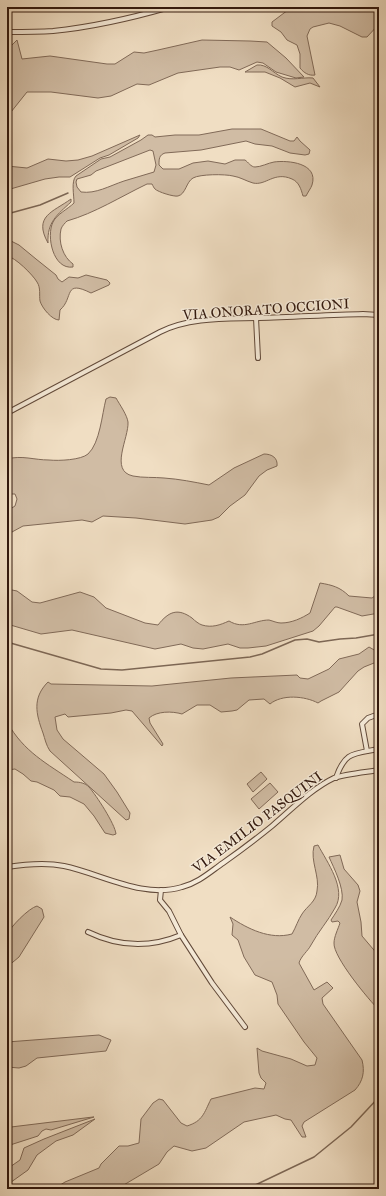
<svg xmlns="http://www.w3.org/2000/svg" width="386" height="1196" font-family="'IM FELL Great Primer',serif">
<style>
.green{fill:#d0bca4;stroke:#816a58;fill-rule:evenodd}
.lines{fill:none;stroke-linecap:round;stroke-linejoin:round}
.stream{stroke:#7d6755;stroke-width:1.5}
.street-casing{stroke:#624a3a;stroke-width:6}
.street{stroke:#f5ead8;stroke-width:4}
.labels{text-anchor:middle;stroke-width:3;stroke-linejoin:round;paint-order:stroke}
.street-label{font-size:14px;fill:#32180d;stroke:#f5ead8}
</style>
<rect width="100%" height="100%" fill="#f0dec3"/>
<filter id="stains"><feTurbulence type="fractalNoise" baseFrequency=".005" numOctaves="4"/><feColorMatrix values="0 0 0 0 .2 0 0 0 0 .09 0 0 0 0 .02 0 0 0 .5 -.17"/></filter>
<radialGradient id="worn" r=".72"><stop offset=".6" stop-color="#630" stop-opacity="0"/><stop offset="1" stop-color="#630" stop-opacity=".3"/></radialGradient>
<!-- green -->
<g class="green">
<path d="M295 7H379V24L367 37H362L340 26 329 23 313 27 310 29 307 36 315 75C309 76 304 73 300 68V54L297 45 287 40 281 32 272 26V22L288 10Z"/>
<polygon points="17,40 22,59 50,56 107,64 115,64 134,52 144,53 158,50 202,40 250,41 267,42 286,58 304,77 296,78 276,72 263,63 257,62 239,70 230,67 220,67 178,73 149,85 137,84 111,96 98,98 51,92 27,92 7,117 7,50"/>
<path d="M257 65C267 64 273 73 282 77 293 81 302 77 313 78L320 87 310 83 295 87 280 78 265 72H245Z"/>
<path d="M232 129H261L290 141H294L297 137 300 141 310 150 309 154 305 155 290 153 272 146 255 144 246 141 201 150 165 153C159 155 159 159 159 165L163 169H179L193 163 208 161 225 164 235 160H245C248 162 251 167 255 167 261 167 268 163 274 162 288 160 319 163 312 185 311 188 308 192 306 196H303C301 189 299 182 292 179 274 171 266 186 253 183 246 181 240 177 233 176 225 174 200 174 193 178 186 182 186 194 178 196 174 197 158 192 155 189 154 188 153 186 152 184H147C120 197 95 213 67 221 65 223 62 226 61 229 58 242 63 257 73 264V267C53 270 46 236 53 222 57 214 68 209 74 203 74 195 71 181 76 176L101 159 110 157 141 140 148 135H152L155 137 175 135H199ZM150 150 153 151 156 165 154 172C144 175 134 178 124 181 109 186 96 194 81 192L77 187 76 182 77 179 91 175 96 171Z"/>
<polygon points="140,135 138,138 109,155 100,158 70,177 59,177 45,179 7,190 7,166 27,168 48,159 66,161 78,160 92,156"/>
<path d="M71 199V202C57 215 47 222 48 243 33 216 53 212 71 199Z"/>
<path d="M7 239 19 245 36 259 56 275 58 279 62 282 69 277 78 278 86 275 107 280 110 283 109 285 91 293C63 279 74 298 60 310L59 320C52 320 42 308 40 301 39 295 41 288 37 282 33 275 15 257 7 256Z"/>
<path d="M110 397 116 398C120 405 127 415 128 422 129 438 109 471 133 476 143 478 154 477 164 478 179 479 194 482 209 485L234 468 264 454C272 454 278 458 277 466L267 470 259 476 245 495 230 506 219 517 212 520 185 524 136 518 103 516 92 522 82 520 23 526 12 532 7 538V511L15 506 17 499 15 494H7V459C22 455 34 460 49 460 59 461 81 460 88 454 100 443 102 414 106 399Z"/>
<path d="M320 583C332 585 340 587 349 596L372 598 379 593V613L362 616 337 607H335L319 626 313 631 266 646 248 648H240L228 644 203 649 193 648 181 644 155 649 72 630 41 634 7 624V589L17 591 32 602 40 603 80 592 94 597 106 608 145 623 158 625C169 611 178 608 192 618 195 621 199 624 202 625 212 628 220 625 229 621 244 630 255 620 269 620 273 621 277 623 281 623 292 623 302 618 310 613Z"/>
<path d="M369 647 376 651 379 647V661L364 667 358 671 339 692 321 701 318 703C305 696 282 694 270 704L264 699 249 700 237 710 232 711 221 712 210 705H197L182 714C172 711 157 711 149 718L150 723 163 744 162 746 132 711 126 710 111 713 68 717 65 714 55 717 57 730 63 739 104 774 117 792 130 813 129 819 126 820 50 751C46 745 45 739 43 733 36 714 32 698 48 682L51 684 152 686 231 678 297 675 300 678 308 679 329 669 339 659 359 654Z"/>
<path d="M7 722C24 752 46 763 74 782 80 782 85 783 89 787 96 795 115 824 116 834L113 835 105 833 94 816 84 804 70 797 60 796 54 790 37 782 31 781 23 774 15 769 7 770Z"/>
<polygon points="261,772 267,779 253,792 247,784"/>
<polygon points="270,783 278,792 259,809 251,799"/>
<path d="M318 845C327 862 347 889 335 908 328 921 318 932 311 945 308 951 301 956 299 963L314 990 327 982 333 988 322 998 323 1004 362 1060C365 1072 363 1081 355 1090L304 1122 302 1126 306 1137H302L291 1120 285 1119 276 1115 244 1122 206 1148 192 1151 174 1146 167 1152 159 1164 117 1189H54L65 1182 99 1168 101 1164 119 1146H128L139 1143 141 1119 153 1103 159 1099 163 1100 181 1123 187 1126C203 1121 204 1113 211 1099L255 1088 264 1089 266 1083 261 1078 259 1073 257 1048 262 1051 291 1059 307 1066 315 1065 317 1058 304 1042 278 1004 277 995 272 982 255 975 244 957 238 940 232 935 233 924 230 917C248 929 270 940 292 934 296 927 298 920 302 914 307 906 316 902 317 891 320 876 310 861 314 846Z"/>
<path d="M340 855 344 869 358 885 360 891 357 902 361 922 362 936 379 956V1010C369 1000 333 957 334 943 334 937 338 929 340 923L338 921 332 922 331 920C335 914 340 907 342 900 344 888 334 868 329 857Z"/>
<path d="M37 906 42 909 44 917 19 957 7 967C7 959 5 942 7 935 10 927 29 908 37 906Z"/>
<polygon points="99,1035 111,1040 106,1051 37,1058 26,1066 19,1068 7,1067 7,1042"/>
<polygon points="93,1117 94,1117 51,1130 46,1129 42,1131 38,1136 7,1146 7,1128 11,1127"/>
<polygon points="95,1119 73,1135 56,1141 37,1155 28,1170 7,1185 7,1169 20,1160 24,1148 44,1139"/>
</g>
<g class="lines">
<!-- stream -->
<g class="stream">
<polyline points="7,214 40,205 68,193"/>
<polyline points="7,642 101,669 122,670 250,657 262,654 295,640 307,639 319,642 340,639 356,638 379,634"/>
<polyline points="247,1189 314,1157 351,1127 379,1097"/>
</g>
<defs>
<g id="street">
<path d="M7 32C22 32 38 32 53 31 93 27 132 18 170 7"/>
<polyline points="256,318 258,358"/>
<path d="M7 413 160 332C190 317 226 319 259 318 293 317 328 315 363 314L379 315"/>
<polyline points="367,751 362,724 368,718 379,714"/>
<path d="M336 778C345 751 354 754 379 749"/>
<path d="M7 867C26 864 45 862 64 866 102 874 143 899 182 887 198 883 210 872 223 863 240 851 256 839 272 826 291 810 311 789 334 778 345 774 367 772 379 770"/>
<polyline points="161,890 160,900 169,911 181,935 212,983 245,1027"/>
<path d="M88 932C119 947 150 948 181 935"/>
</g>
</defs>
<!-- street casing -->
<use href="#street" class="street-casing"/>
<!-- street -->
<use href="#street" class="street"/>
</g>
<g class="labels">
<!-- street labels -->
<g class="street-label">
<text transform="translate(266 309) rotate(-4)" y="5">VIA ONORATO OCCIONI</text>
<text transform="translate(257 822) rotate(-37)" y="5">VIA EMILIO PASQUINI</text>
</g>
</g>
<!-- margin -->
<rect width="386" height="1196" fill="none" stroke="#f0dec3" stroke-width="24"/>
<rect x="8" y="8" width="370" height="1180" fill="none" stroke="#32180d" stroke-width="2"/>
<rect x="12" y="12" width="362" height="1172" fill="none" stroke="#32180d"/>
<rect width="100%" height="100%" filter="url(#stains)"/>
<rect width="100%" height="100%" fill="url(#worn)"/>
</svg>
